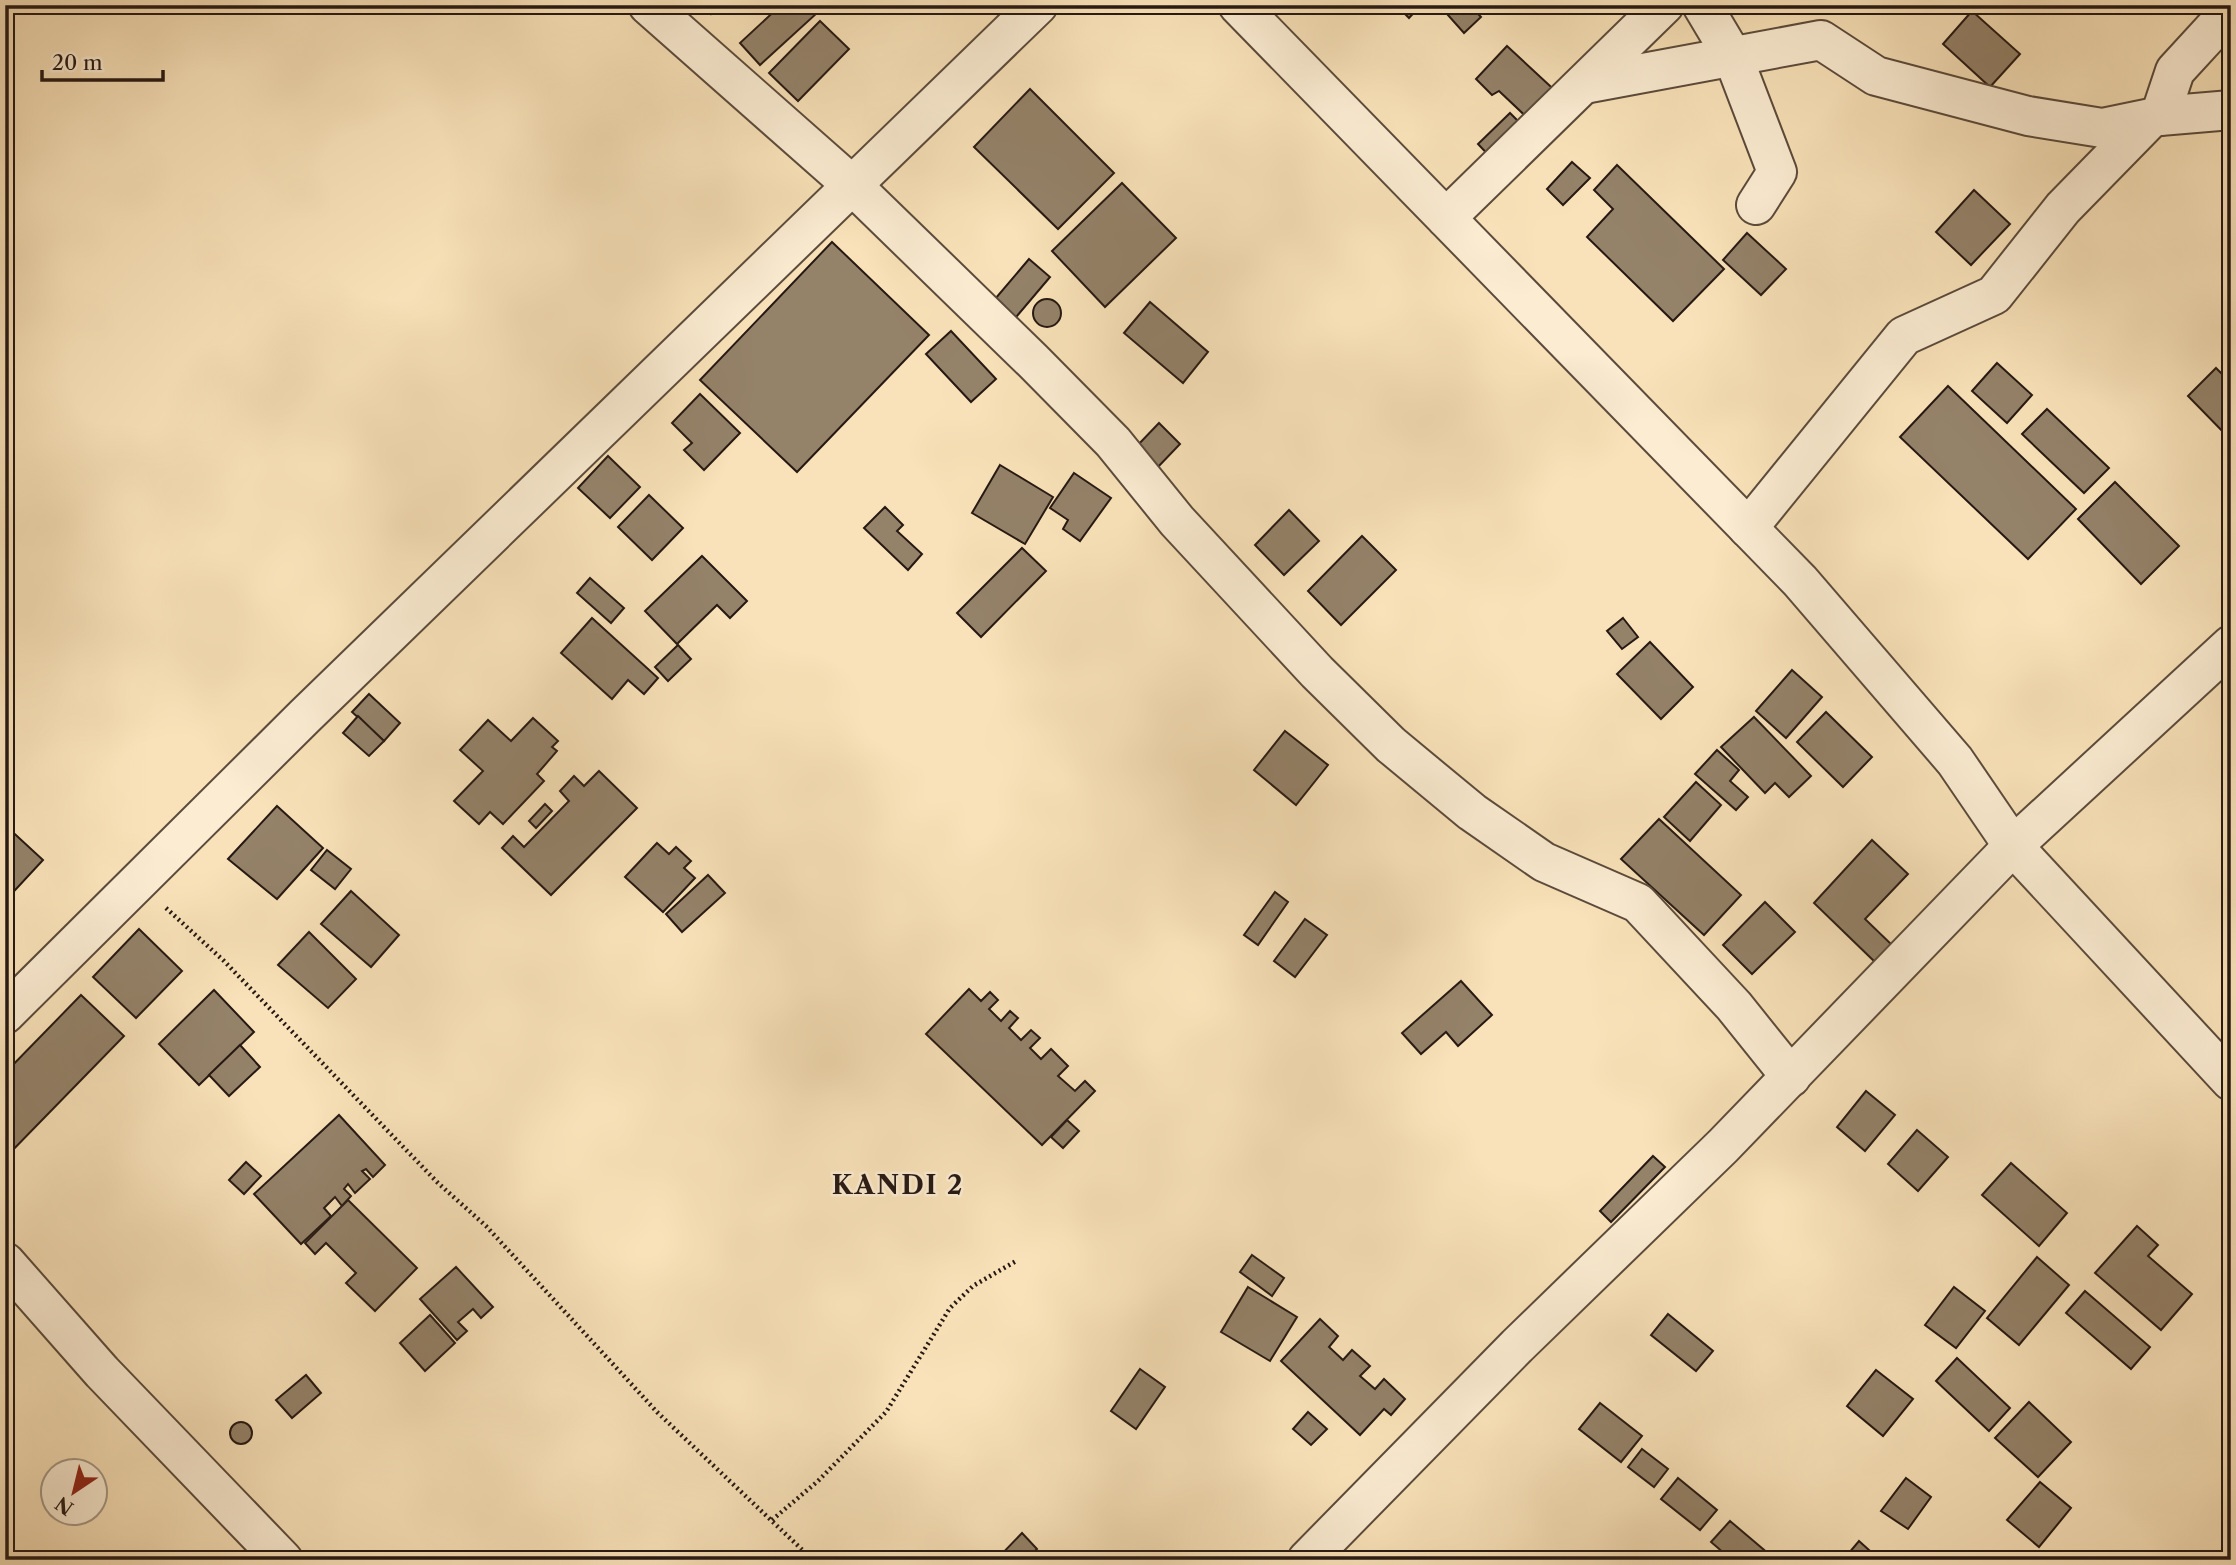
<svg xmlns="http://www.w3.org/2000/svg" width="2236" height="1565" font-family="'Libre Caslon Text',serif">
<style>
.building{fill:#948269;stroke:#261913;stroke-width:2}
.lines{fill:none;stroke-linecap:round;stroke-linejoin:round}
.minor-casing{stroke:#5b4b3c;stroke-width:42}
.path{stroke:#261913;stroke-width:4.5;stroke-dasharray:2 3.5;stroke-linecap:butt}
.minor{stroke:#fbecd2;stroke-width:38}
.labels{text-anchor:middle;stroke-width:5;stroke-linejoin:round;paint-order:stroke}
.district-label{font-size:26px;font-weight:bold;letter-spacing:2px;fill:#261913;stroke:#fbecd2}
</style>
<rect width="100%" height="100%" fill="#f9e2b9"/>
<filter id="stains"><feTurbulence type="fractalNoise" baseFrequency=".00286" numOctaves="4"/><feColorMatrix values="0 0 0 0 .2 0 0 0 0 .09 0 0 0 0 .02 0 0 0 .5 -.17"/></filter>
<radialGradient id="worn" r=".72"><stop offset=".6" stop-color="#630" stop-opacity="0"/><stop offset="1" stop-color="#630" stop-opacity=".3"/></radialGradient>
<!-- building -->
<g class="building">
<polygon points="703,5 721,5 711,14"/>
<polygon points="781,5 810,5 817,13 760,65 740,43"/>
<polygon points="1396,5 1421,5 1409,18"/>
<polygon points="1439,5 1470,5 1481,17 1464,33"/>
<polygon points="1972,11 2020,54 1990,87 1943,44"/>
<polygon points="820,21 849,49 798,101 769,73"/>
<polygon points="1507,46 1562,97 1535,125 1499,91 1492,95 1476,79"/>
<polygon points="1030,89 1114,173 1058,229 974,147"/>
<polygon points="1510,113 1527,130 1495,162 1478,144"/>
<polygon points="1572,162 1590,178 1563,205 1547,189"/>
<polygon points="1617,165 1724,269 1673,321 1587,237 1613,209 1594,190"/>
<polygon points="1122,183 1176,238 1105,307 1052,251"/>
<polygon points="1974,190 2010,224 1971,265 1936,232"/>
<polygon points="1747,233 1786,269 1761,295 1723,260"/>
<polygon points="832,242 929,335 797,472 700,380"/>
<polygon points="1029,259 1050,277 1011,323 990,305"/>
<circle cx="1047" cy="313" r="14"/>
<polygon points="1150,302 1208,352 1183,383 1124,333"/>
<polygon points="951,331 996,379 971,402 926,354"/>
<polygon points="1997,363 2032,395 2007,423 1972,391"/>
<polygon points="2216,368 2231,383 2231,440 2188,396"/>
<polygon points="1948,386 2076,509 2028,559 1900,437"/>
<polygon points="700,394 740,433 704,470 684,450 692,443 672,423"/>
<polygon points="2047,409 2109,468 2084,493 2022,434"/>
<polygon points="1159,423 1180,444 1156,469 1135,448"/>
<polygon points="608,456 640,487 610,518 578,488"/>
<polygon points="1000,465 1053,497 1025,544 972,513"/>
<polygon points="1074,473 1111,498 1080,541 1063,529 1068,520 1050,508"/>
<polygon points="2115,482 2179,546 2141,584 2078,519"/>
<polygon points="649,495 683,528 652,560 618,527"/>
<polygon points="885,507 903,525 897,531 922,554 908,570 864,528"/>
<polygon points="1289,510 1319,541 1284,575 1255,545"/>
<polygon points="1362,536 1396,570 1341,625 1308,591"/>
<polygon points="1022,548 1046,571 981,637 957,613"/>
<polygon points="702,556 747,601 730,618 717,605 677,644 645,611"/>
<polygon points="590,578 624,608 611,623 577,593"/>
<polygon points="592,618 658,678 644,694 628,680 612,699 561,653"/>
<polygon points="1623,618 1638,637 1622,649 1607,631"/>
<polygon points="1650,642 1693,687 1661,719 1617,674"/>
<polygon points="678,645 691,659 668,681 655,667"/>
<polygon points="1792,670 1822,697 1786,738 1756,711"/>
<polygon points="369,694 400,723 384,741 352,712"/>
<polygon points="1826,712 1872,757 1843,787 1797,742"/>
<polygon points="358,716 384,741 369,756 343,733"/>
<polygon points="1754,717 1811,776 1789,797 1775,783 1765,793 1721,747"/>
<polygon points="533,718 558,741 552,747 557,751 537,774 544,781 503,824 490,812 479,824 454,801 483,771 460,750 488,720 511,741"/>
<polygon points="1285,731 1328,765 1296,805 1254,770"/>
<polygon points="1717,750 1739,770 1730,781 1748,797 1736,810 1695,774"/>
<polygon points="599,771 637,808 551,895 502,848 513,836 524,847 569,801 560,791 574,776 584,786"/>
<polygon points="1696,782 1721,805 1690,841 1664,817"/>
<polygon points="545,804 552,811 536,828 529,821"/>
<polygon points="277,806 323,848 277,899 228,859"/>
<polygon points="1659,819 1741,895 1704,935 1621,859"/>
<polygon points="5,825 43,860 5,901"/>
<polygon points="1872,840 1908,874 1865,919 1893,946 1876,963 1814,903"/>
<polygon points="657,843 669,854 676,847 691,861 684,868 695,878 663,912 625,877"/>
<polygon points="327,850 351,869 335,889 311,870"/>
<polygon points="708,875 725,893 682,932 666,914"/>
<polygon points="351,891 399,935 371,967 321,924"/>
<polygon points="1275,892 1288,902 1258,945 1244,935"/>
<polygon points="1765,902 1795,932 1752,974 1723,945"/>
<polygon points="1305,919 1327,935 1295,977 1274,961"/>
<polygon points="139,929 182,971 136,1018 93,977"/>
<polygon points="309,932 356,979 328,1008 278,965"/>
<polygon points="1461,981 1492,1015 1458,1046 1446,1032 1421,1054 1402,1033"/>
<polygon points="969,989 981,1001 990,992 998,1000 989,1009 1001,1021 1010,1011 1018,1018 1009,1028 1021,1040 1031,1030 1040,1038 1030,1048 1041,1059 1051,1049 1068,1066 1058,1076 1075,1091 1085,1081 1095,1091 1042,1145 926,1034"/>
<polygon points="214,990 254,1032 199,1085 159,1044"/>
<polygon points="81,995 124,1036 5,1158 5,1073"/>
<polygon points="240,1045 260,1067 229,1096 209,1075"/>
<polygon points="1866,1091 1895,1115 1865,1151 1837,1127"/>
<polygon points="339,1115 385,1165 373,1177 366,1169 362,1171 370,1179 355,1193 348,1184 344,1189 351,1196 342,1206 335,1197 324,1208 331,1216 301,1244 254,1194"/>
<polygon points="1067,1120 1079,1131 1063,1148 1051,1137"/>
<polygon points="1917,1130 1948,1157 1918,1191 1888,1164"/>
<polygon points="1653,1156 1665,1167 1611,1222 1600,1211"/>
<polygon points="246,1162 261,1176 244,1194 229,1180"/>
<polygon points="2011,1163 2067,1213 2039,1246 1982,1195"/>
<polygon points="348,1200 417,1268 375,1311 346,1283 356,1273 326,1243 315,1254 305,1243"/>
<polygon points="2137,1226 2158,1245 2148,1256 2192,1294 2161,1330 2095,1273"/>
<polygon points="1252,1255 1284,1278 1272,1296 1240,1272"/>
<polygon points="2037,1257 2069,1285 2019,1345 1987,1318"/>
<polygon points="456,1267 493,1307 481,1318 473,1309 458,1322 467,1331 457,1340 420,1299"/>
<polygon points="1248,1287 1297,1317 1270,1361 1221,1332"/>
<polygon points="1954,1287 1985,1311 1956,1348 1925,1325"/>
<polygon points="2085,1291 2150,1347 2131,1369 2066,1313"/>
<polygon points="1668,1314 1713,1351 1696,1371 1651,1335"/>
<polygon points="430,1315 455,1343 425,1371 400,1343"/>
<polygon points="1320,1319 1338,1336 1329,1347 1343,1360 1352,1350 1370,1366 1360,1376 1375,1389 1384,1379 1405,1399 1391,1415 1384,1409 1360,1435 1281,1361"/>
<polygon points="1957,1358 2010,1408 1989,1431 1936,1381"/>
<polygon points="1140,1369 1165,1387 1136,1429 1111,1411"/>
<polygon points="1876,1370 1913,1399 1883,1436 1847,1406"/>
<polygon points="306,1375 321,1393 292,1418 276,1400"/>
<polygon points="2029,1402 2071,1442 2038,1477 1995,1438"/>
<polygon points="1600,1403 1642,1436 1621,1462 1579,1429"/>
<polygon points="1308,1412 1327,1429 1311,1445 1293,1429"/>
<circle cx="241" cy="1433" r="11"/>
<polygon points="1642,1449 1668,1469 1654,1487 1628,1467"/>
<polygon points="1678,1478 1717,1510 1700,1530 1661,1499"/>
<polygon points="1906,1478 1931,1497 1908,1529 1881,1511"/>
<polygon points="2040,1482 2071,1508 2039,1547 2007,1520"/>
<polygon points="1730,1521 1776,1560 1732,1560 1711,1542"/>
<polygon points="1022,1533 1037,1549 1030,1556 1034,1560 996,1560"/>
<polygon points="1859,1541 1880,1560 1843,1560"/>
<polygon points="1043,1552 1051,1560 1036,1560"/>
</g>
<g class="lines">
<defs>
<g id="minor">
<polyline points="648,5 853,186 1033,361 1113,442 1177,521 1317,672 1391,745 1472,812 1544,862 1638,903 1734,1006 1791,1077"/>
<polyline points="1238,5 1800,581 1955,761 2013,846 2231,1081"/>
<polyline points="1702,5 1733,57 1777,172 1756,205"/>
<polyline points="1584,84 1821,40 1876,76 2028,116 2102,128 2160,116 2175,71 2231,10"/>
<polyline points="2160,116 2231,110"/>
<polyline points="1446,218 1664,5"/>
<polyline points="1748,528 1904,336 1994,295 2063,208 2150,119"/>
<polyline points="5,1014 304,717 1038,5"/>
<polyline points="5,1262 102,1372 283,1560"/>
<polyline points="1307,1560 1517,1346 1723,1146 2013,846 2231,645"/>
</g>
</defs>
<!-- minor casing -->
<use href="#minor" class="minor-casing"/>
<!-- path -->
<g class="path">
<polyline points="166,908 224,961 438,1183 486,1226 657,1412 813,1560"/>
<polyline points="772,1520 818,1481 886,1412 950,1308 973,1286 1016,1261"/>
</g>
<!-- minor -->
<use href="#minor" class="minor"/>
</g>
<g class="labels">
<!-- district labels -->
<g class="district-label">
<text x="898" y="1194">KANDI 2</text>
</g>
</g>
<!-- margin -->
<rect width="2236" height="1565" fill="none" stroke="#f9e2b9" stroke-width="28"/>
<rect x="7" y="7" width="2222" height="1551" fill="none" stroke="#261913" stroke-width="3.5"/>
<rect x="14" y="14" width="2208" height="1537" fill="none" stroke="#261913" stroke-width="2"/>
<!-- north arrow -->
<g transform="translate(74 1492) rotate(215)"><circle r="33" fill="#fbecd2" stroke="#a69886" stroke-width="2"/>
<path d="M0-5L12 26L0 18L-12 26Z" fill="#8f2418"/>
<text y="-10" font-size="19" font-weight="bold" text-anchor="middle" fill="#261913">N</text>
</g>
<!-- scale -->
<path d="M42 70v10h121v-10" fill="none" stroke="#261913" stroke-width="3.5"/>
<text x="52" y="70" font-size="21" fill="#261913" stroke="#fbecd2" stroke-width="5" paint-order="stroke">20 m</text>
<rect width="100%" height="100%" filter="url(#stains)"/>
<rect width="100%" height="100%" fill="url(#worn)"/>
</svg>
